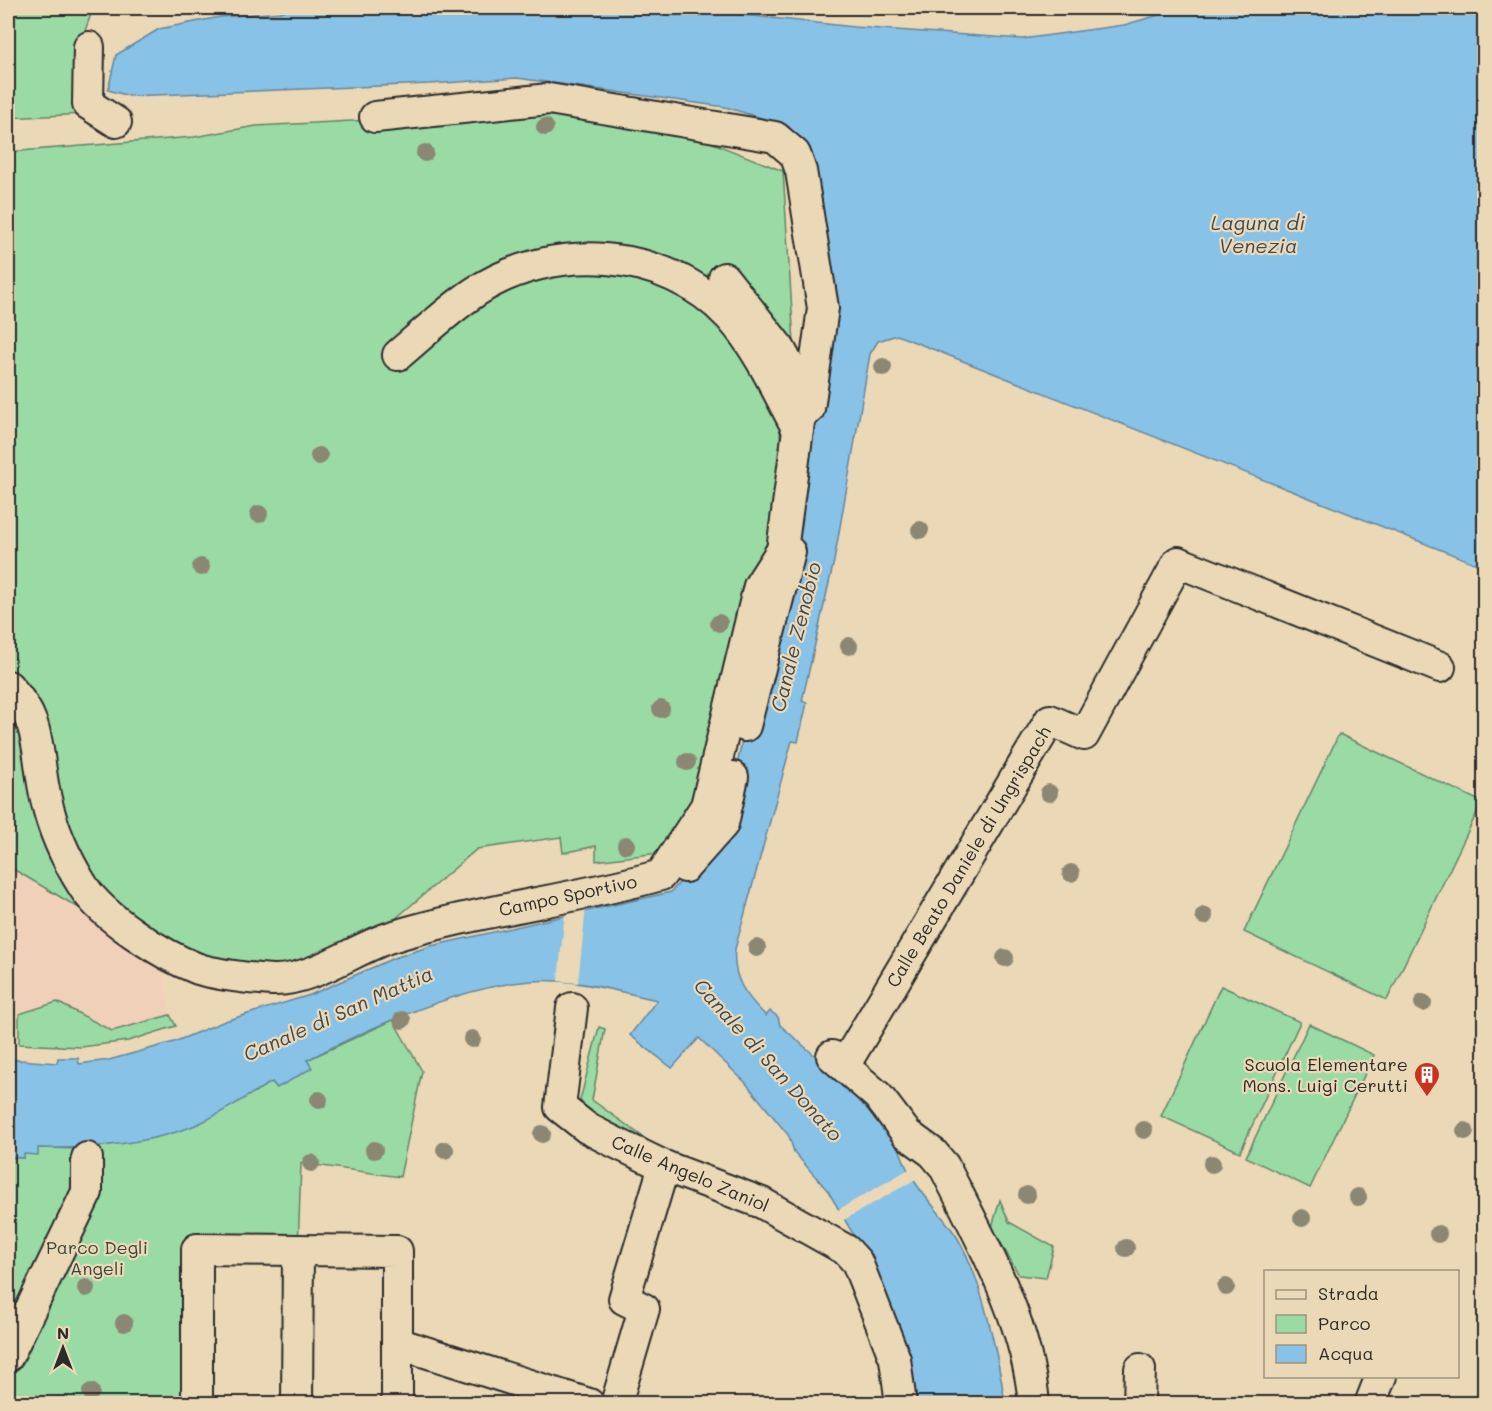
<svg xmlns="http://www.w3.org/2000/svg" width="1492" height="1411" font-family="Mali,sans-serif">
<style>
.built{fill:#f0d0b8}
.green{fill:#9adba5;stroke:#628368;stroke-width:1.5}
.water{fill:#88c2e7;stroke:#63869c;stroke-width:1.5}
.pier{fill:#ebd8b6}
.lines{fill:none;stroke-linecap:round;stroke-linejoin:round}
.street-casing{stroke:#2b2b2b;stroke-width:34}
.street{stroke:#ebd8b6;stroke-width:30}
.tree{fill:#8b8773}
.labels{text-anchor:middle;stroke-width:4.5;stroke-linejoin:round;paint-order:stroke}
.street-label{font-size:18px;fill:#2b2b2b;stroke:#ebd8b6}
.poi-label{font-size:18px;fill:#2b2b2b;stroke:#ebd8b6;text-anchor:end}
.park-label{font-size:18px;fill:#3c453d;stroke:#ebd8b6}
.water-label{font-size:20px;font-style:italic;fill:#3e4951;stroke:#ebd8b6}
</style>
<rect width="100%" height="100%" fill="#ebd8b6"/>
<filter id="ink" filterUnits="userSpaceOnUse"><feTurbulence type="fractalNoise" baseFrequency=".0167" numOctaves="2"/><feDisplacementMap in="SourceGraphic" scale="12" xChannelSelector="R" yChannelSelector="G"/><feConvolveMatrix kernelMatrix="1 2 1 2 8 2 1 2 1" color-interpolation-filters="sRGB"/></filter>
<g filter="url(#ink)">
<!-- built -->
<polygon class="built" points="8,866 162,962 170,1015 112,1031 57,1002 19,1014 8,1012"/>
<!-- green -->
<g class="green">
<polygon points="8,8 93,8 83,37 83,114 8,118"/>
<polygon points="582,109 642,115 783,171 794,343 753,360 780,425 781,473 770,551 696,802 666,852 596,861 596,846 563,853 561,837 477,849 381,931 348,949 288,964 251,967 220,963 162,942 81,871 8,674 8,152 194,137 256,126"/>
<polygon points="12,702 29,740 43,831 79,908 8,866 8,758 12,730 8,711"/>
<polygon points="1339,734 1482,802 1387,1000 1244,932"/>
<polygon points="1221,986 1300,1022 1240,1152 1161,1116"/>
<polygon points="57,1002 112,1031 170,1015 176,1026 128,1041 81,1047 19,1044 19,1014"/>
<polygon points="393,1020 422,1071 400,1177 301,1163 298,1250 186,1246 185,1403 8,1403 8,1157 24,1158 23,1154 38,1148 87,1149 161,1135 200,1123 272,1081 276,1087 311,1067 307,1060"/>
<polygon points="1309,1024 1374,1055 1310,1188 1246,1157"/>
<polygon points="599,1027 605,1029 592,1100 650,1142 647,1148 592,1119 580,1100"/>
<polygon points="1000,1200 1009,1222 1054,1247 1046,1278 1019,1275 992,1227"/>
</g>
<!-- water -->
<path class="water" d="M292 8H680L854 27 1022 39 1124 25 1183 8H1484V567L897 335 878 341 870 354 834 561 802 701 807 703 798 742 792 741 735 949C732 979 746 996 766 1016L770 1011 778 1017 780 1025C815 1057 870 1099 894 1138 902 1151 904 1167 913 1179 926 1200 944 1217 957 1237 982 1278 998 1356 1005 1403H909L856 1239 828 1191 794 1152 789 1136 745 1082 699 1038 672 1068 630 1035 657 1000C624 993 591 983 558 981 482 975 373 1026 307 1060L312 1068 277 1088 272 1082C248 1095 225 1112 200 1123 154 1144 89 1149 38 1148V1155L24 1154V1158L10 1157V1153L8 1152V1059L57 1063 58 1058H78L79 1064 109 1060 174 1042 225 1021 310 995 394 958 431 946 671 892 727 829 736 770 827 322 800 142 788 126 725 107 517 78 430 84 129 96 108 90 116 55 159 29 220 17 280 12Z"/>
<!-- pier -->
<g class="pier">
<polygon points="586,907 578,983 558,981 565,911"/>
<polygon points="911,1168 916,1179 842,1221 836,1211"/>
</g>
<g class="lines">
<defs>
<g id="street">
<polyline points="89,47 88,104 116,122"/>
<polyline points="375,117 549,99 775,137 795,154 801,171 823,308 809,409"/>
<path d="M398 355C423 334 448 310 475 292 553 241 665 247 730 317 759 349 777 391 798 430"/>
<path d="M8 686C44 724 35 753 46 799 53 831 66 859 83 886 102 917 162 955 196 968 211 974 254 979 272 980 310 982 356 948 391 937 479 910 572 900 661 875L706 806 759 586 782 550 803 392 780 349 724 278"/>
<polyline points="745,726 790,552"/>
<polyline points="685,867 723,824 733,777"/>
<polyline points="572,1008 560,1107 587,1128 610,1140 664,1166 762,1203 846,1250 857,1262 895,1359 901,1404"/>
<path d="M832 1056 878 1096 907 1134 933 1153 944 1166C981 1240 1027 1320 1034 1404"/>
<polyline points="844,1066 1050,720 1084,735 1178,562 1440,667"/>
<polyline points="397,1343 589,1404"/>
<polyline points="8,1356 87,1192 87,1158"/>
<polyline points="197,1404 197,1249 397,1251 397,1404"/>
<polyline points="297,1404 298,1250"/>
<polyline points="616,1404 644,1309 624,1299 664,1166"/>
<polyline points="1139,1404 1140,1369"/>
<polyline points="1370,1404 1381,1376"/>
</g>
</defs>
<!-- street casing -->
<use href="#street" class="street-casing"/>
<!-- street -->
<use href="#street" class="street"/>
</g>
<!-- trees -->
<g class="tree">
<circle cx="545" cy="127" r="9"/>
<circle cx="425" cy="153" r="9"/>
<circle cx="883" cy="367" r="9"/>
<circle cx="319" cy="456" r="9"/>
<circle cx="259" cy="514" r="9"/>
<circle cx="920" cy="530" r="9"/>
<circle cx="201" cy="567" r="9"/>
<circle cx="719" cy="623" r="9"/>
<circle cx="849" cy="646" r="9"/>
<circle cx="661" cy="709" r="9"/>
<circle cx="687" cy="762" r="9"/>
<circle cx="1049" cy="793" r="9"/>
<circle cx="626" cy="845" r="9"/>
<circle cx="1071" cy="873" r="9"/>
<circle cx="1204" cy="916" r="9"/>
<circle cx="757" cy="948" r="9"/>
<circle cx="1005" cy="958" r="9"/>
<circle cx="1423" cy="1003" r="9"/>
<circle cx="402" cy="1020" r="9"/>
<circle cx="472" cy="1039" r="9"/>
<circle cx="319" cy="1100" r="9"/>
<circle cx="1144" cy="1130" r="9"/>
<circle cx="1465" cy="1131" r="9"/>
<circle cx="542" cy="1134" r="9"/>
<circle cx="374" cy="1150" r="9"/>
<circle cx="445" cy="1150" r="9"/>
<circle cx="311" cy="1163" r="9"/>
<circle cx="1212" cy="1164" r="9"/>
<circle cx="1027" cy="1195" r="9"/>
<circle cx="1358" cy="1197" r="9"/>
<circle cx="1302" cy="1218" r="9"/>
<circle cx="1438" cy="1234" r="9"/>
<circle cx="1126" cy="1248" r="9"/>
<circle cx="1226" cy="1287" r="9"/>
<circle cx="86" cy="1288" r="9"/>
<circle cx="124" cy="1323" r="9"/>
<circle cx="91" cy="1392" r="9"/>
</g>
</g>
<!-- icons -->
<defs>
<symbol id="building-pin" viewBox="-11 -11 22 30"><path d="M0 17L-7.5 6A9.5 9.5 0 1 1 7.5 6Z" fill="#c8321e" stroke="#ebd8b6"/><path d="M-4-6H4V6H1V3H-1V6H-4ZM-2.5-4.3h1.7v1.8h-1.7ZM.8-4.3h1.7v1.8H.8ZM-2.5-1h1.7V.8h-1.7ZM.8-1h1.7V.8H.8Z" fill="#fff"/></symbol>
</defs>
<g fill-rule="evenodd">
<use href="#building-pin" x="1412" y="1060" width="30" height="40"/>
</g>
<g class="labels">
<!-- street labels -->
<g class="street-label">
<text transform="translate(969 857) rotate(-59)" y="6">Calle Beato Daniele di Ungrispach</text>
<text transform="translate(568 896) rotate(-12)" y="6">Campo Sportivo</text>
<text transform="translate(690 1174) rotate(23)" y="6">Calle Angelo Zaniol</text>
</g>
<!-- poi labels -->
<g class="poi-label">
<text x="1408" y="1071">Scuola Elementare<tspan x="1408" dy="21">Mons. Luigi Cerutti</tspan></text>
</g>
<!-- park labels -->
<g class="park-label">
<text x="97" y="1254">Parco Degli<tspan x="97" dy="21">Angeli</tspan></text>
</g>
<!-- water labels -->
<g class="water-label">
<text x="1258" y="230">Laguna di<tspan x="1258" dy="23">Venezia</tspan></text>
<text transform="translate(796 637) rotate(-76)" y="7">Canale Zenobio</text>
<text transform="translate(338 1014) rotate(-24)" y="7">Canale di San Mattia</text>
<text transform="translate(768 1060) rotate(48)" y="7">Canale di San Donato</text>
</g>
</g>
<!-- margin -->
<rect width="1492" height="1411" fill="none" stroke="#ebd8b6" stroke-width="30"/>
<rect x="15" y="15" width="1462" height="1381" fill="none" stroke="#2b2b2b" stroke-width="2" filter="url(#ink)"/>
<!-- legend -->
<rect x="1264" y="1270" width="195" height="108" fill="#ebd8b6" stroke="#9e937e" stroke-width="1.5"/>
<rect x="1276" y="1290" width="30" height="9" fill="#ebd8b6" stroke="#9e937e" stroke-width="1.5"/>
<text x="1318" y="1300" font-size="18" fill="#2b2b2b">Strada</text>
<rect x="1276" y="1315" width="30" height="18" fill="#9adba5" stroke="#9e937e" stroke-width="1.5"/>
<text x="1318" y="1330" font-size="18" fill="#2b2b2b">Parco</text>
<rect x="1276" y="1345" width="30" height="18" fill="#88c2e7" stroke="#9e937e" stroke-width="1.5"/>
<text x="1318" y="1360" font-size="18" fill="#2b2b2b">Acqua</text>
<!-- north arrow -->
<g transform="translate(63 1348)" stroke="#ebd8b6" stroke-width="4.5" paint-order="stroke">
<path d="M0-4.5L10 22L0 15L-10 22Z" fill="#2b2b2b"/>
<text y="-9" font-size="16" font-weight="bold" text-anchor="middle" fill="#2b2b2b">N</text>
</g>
</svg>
